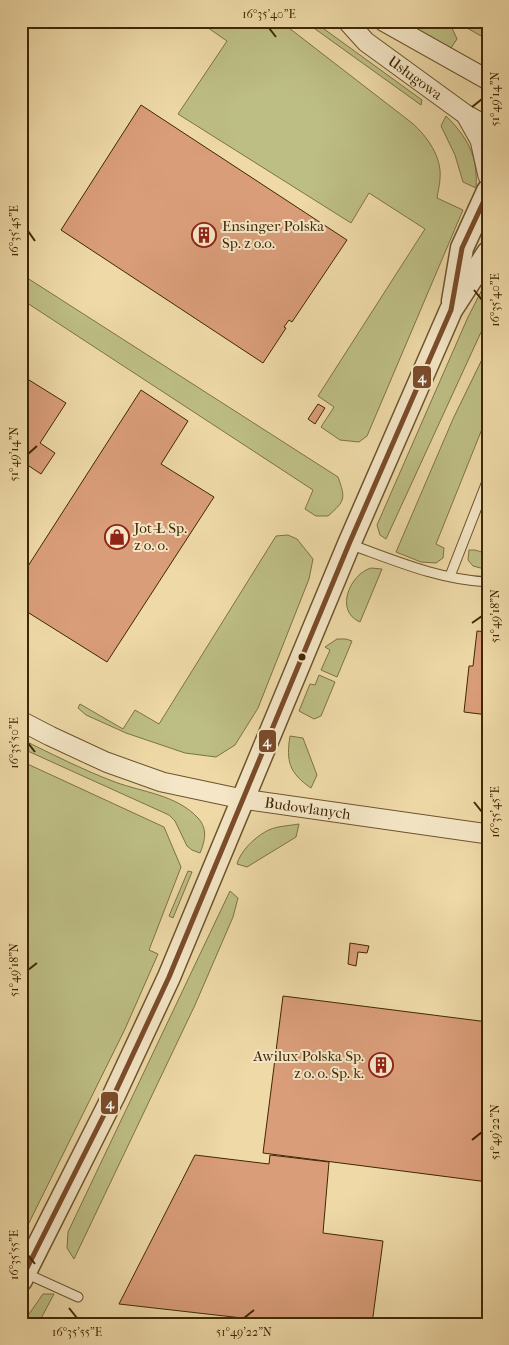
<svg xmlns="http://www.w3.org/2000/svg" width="509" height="1345" font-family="'IM FELL French Canon',serif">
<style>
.green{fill:#bdbe84;stroke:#7e7244}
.building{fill:#d99d79;stroke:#402704}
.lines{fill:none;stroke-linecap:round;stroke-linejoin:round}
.service-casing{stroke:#6c542d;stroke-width:11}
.minor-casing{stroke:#6c542d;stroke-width:21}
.tertiary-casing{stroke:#6c542d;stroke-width:25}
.service{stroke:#f4e6c6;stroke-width:9}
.minor{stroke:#f4e6c6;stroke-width:19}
.tertiary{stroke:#f4e6c6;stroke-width:22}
.bus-1-casing{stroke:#f4e6c6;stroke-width:9}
.bus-1{stroke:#7a4b2a;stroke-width:5}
.ticks{fill:none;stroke:#402704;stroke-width:2}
.bus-dot{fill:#402704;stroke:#f4e6c6;stroke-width:2}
.labels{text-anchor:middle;stroke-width:4;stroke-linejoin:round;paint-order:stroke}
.street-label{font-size:15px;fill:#402704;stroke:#f4e6c6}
.poi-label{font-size:15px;fill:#402704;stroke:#f4e6c6;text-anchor:start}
.line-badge{stroke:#f4e6c6;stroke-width:2}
.badge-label{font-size:14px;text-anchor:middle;font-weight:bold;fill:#fff}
.neatline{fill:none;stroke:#402704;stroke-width:2}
.ticks-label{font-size:12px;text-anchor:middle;fill:#402704}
</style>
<rect width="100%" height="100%" fill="#eed9a7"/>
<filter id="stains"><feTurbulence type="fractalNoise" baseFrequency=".004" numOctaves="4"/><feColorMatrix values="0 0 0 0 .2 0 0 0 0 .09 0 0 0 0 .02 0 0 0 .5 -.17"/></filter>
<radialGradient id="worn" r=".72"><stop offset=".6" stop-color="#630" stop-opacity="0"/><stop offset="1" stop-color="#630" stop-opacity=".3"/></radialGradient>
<!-- green -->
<g class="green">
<path d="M198 21H280L412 123C427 136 442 157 440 178 440 184 438 191 437 198L463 210 367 436 359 442 340 440 321 427 334 407 318 396 425 229 369 193 351 223 178 114 227 41Z"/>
<polygon points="304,21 313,21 422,100 421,105"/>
<polygon points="404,21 442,21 452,28 457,39 449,51"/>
<polygon points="455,21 488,21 488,40"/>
<path d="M446 116C468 138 478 156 476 188L463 182 455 155 441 126Z"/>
<path d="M21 274 338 477C346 499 345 501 328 516H316L305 509 313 490 21 299Z"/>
<polygon points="488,278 488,317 386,539 380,535 377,525 468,317"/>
<polygon points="488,347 488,414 436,544 444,548 443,558 436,563 421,562 396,552 453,419"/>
<polygon points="288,535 297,539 313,559 309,579 258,708 235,745 216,757 185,753 126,733 86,715 78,708 80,704 123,729 135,710 159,724 276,536"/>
<polygon points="469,550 475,550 488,554 488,570 473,566 468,560"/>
<path d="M371 568 382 569 360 622C334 611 350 574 371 568Z"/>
<polygon points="337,639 346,639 352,641 337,677 321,670 330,650 325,647"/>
<polygon points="319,675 335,682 321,716 314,719 299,711 310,684 315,685"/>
<path d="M290 736 303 738 317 775 311 788C289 773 286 761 290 736Z"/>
<path d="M21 739C52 754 83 770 115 782 142 792 177 795 198 818 208 829 205 841 200 853L192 850 187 846 175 821 169 815 21 748Z"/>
<polygon points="21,761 164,827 181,867 149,950 158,954 125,1029 21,1239"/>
<path d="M299 824 296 837 247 867 237 864C240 852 254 838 265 832 274 826 288 826 299 824Z"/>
<polygon points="188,871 192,872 173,918 169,916"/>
<polygon points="230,891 238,898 233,917 195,1005 74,1259 67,1248 68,1232"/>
<polygon points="43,1294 54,1294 38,1324 22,1324"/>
</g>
<!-- building -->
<g class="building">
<polygon points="141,105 347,240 292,322 289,320 284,327 286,328 263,363 61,230"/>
<polygon points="21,375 66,403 40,443 55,453 41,474 26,464 21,472"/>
<polygon points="141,390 188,421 161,464 214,497 107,662 21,608 21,577"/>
<polygon points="318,404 325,408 315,424 308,419"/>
<polygon points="477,631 488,632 488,715 464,712 469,666 473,666"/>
<polygon points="350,943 369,946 367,953 358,952 356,966 348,964"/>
<polygon points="283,996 488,1022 488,1182 263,1153"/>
<polygon points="195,1155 269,1164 270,1155 329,1162 323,1233 383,1241 372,1324 295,1324 119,1304"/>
</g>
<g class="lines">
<defs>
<g id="service">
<path d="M349 544C394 560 439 580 488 582"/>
<polyline points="450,576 488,479"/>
<polyline points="25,1273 78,1297"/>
</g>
<g id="minor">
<path id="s1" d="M347 21 366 42 465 114 488 127"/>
<polyline points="383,21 488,80"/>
<polyline points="466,115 480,140 488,176"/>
<path id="s2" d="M21 721 50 736 106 762 162 782 242 799 488 834"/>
</g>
<g id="tertiary">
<polyline points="453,301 462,248 488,191"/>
<polyline points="21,1280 114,1095 169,977 349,544 451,310 488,253"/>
</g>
</defs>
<!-- service casing -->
<use href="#service" class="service-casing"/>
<!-- minor casing -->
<use href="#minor" class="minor-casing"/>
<!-- tertiary casing -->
<use href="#tertiary" class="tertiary-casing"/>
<!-- service -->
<use href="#service" class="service"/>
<!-- minor -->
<use href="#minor" class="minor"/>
<!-- tertiary -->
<use href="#tertiary" class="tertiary"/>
<defs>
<polyline id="bus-1" points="21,1280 114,1095 169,977 349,544 451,310 462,248 488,192"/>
</defs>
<!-- bus-1 casing -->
<use href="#bus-1" class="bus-1-casing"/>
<!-- bus-1 -->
<use href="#bus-1" class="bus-1"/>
</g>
<!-- ticks -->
<path class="ticks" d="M269 28 276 37M472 107 482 99M28 231 35 241M474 290 482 300M28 454 37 446M472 623 482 616M28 743 35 752M474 802 482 812M28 970 37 963M472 1140 482 1132M28 1255 35 1264M69 1308 77 1318M244 1318 254 1310"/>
<!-- icons -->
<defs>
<symbol id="building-ring" viewBox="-11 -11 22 22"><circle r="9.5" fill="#f4e6c6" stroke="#8f2418" stroke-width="1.5"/><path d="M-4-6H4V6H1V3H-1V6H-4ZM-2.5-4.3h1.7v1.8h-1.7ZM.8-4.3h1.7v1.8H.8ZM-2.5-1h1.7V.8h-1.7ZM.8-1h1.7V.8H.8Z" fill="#8f2418"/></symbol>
<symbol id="shop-ring" viewBox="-11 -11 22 22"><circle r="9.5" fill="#f4e6c6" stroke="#8f2418" stroke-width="1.5"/><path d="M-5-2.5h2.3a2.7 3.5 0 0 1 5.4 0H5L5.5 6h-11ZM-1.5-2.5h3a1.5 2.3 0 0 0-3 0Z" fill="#8f2418"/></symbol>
</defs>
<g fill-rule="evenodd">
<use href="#building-ring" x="190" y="221" width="28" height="28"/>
<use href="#shop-ring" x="103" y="523" width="28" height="28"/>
<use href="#building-ring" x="367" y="1051" width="28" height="28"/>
</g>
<!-- markers -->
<circle class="bus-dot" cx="302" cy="657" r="4.5"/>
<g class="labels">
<!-- street labels -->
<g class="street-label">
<text dy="5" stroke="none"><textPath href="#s1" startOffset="89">Usługowa</textPath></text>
<text dy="5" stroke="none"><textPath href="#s2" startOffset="302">Budowlanych</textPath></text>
</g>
<!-- poi labels -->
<g class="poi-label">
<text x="222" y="231">Ensinger Polska<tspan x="222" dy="17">Sp. z o.o.</tspan></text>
<text x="134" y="533">Jot-Ł Sp.<tspan x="134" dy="17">z o. o.</tspan></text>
<text x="364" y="1061" text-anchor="end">Awilux Polska Sp.<tspan x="364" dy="17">z o. o. Sp. k.</tspan></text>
</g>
</g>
<g class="line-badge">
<rect x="412" y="365" width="20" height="24" rx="5" fill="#7a4b2a"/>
<rect x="258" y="729" width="19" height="24" rx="5" fill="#7a4b2a"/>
<rect x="100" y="1091" width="19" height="24" rx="5" fill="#7a4b2a"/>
</g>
<g class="badge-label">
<text x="422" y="382">4</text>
<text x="267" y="746">4</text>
<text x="110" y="1108">4</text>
</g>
<!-- margin -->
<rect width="509" height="1345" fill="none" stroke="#eed9a7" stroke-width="55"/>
<rect x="28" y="28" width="454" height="1290" class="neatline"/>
<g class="ticks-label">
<text x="269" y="18">16°35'40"E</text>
<text transform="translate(495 99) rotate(-90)" y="4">51°49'14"N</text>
<text transform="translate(14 231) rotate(-90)" y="4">16°35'45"E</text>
<text transform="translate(495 300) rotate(-90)" y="4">16°35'40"E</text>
<text transform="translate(14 454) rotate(-90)" y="4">51°49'14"N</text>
<text transform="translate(495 616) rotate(-90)" y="4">51°49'18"N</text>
<text transform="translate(14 743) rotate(-90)" y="4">16°35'50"E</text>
<text transform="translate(495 812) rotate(-90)" y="4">16°35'45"E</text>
<text transform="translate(14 970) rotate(-90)" y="4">51°49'18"N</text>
<text transform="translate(495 1132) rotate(-90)" y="4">51°49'22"N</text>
<text transform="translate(14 1255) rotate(-90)" y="4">16°35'55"E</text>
<text x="77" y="1336">16°35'55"E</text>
<text x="244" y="1336">51°49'22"N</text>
</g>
<rect width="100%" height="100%" filter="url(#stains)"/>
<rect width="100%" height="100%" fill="url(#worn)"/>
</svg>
